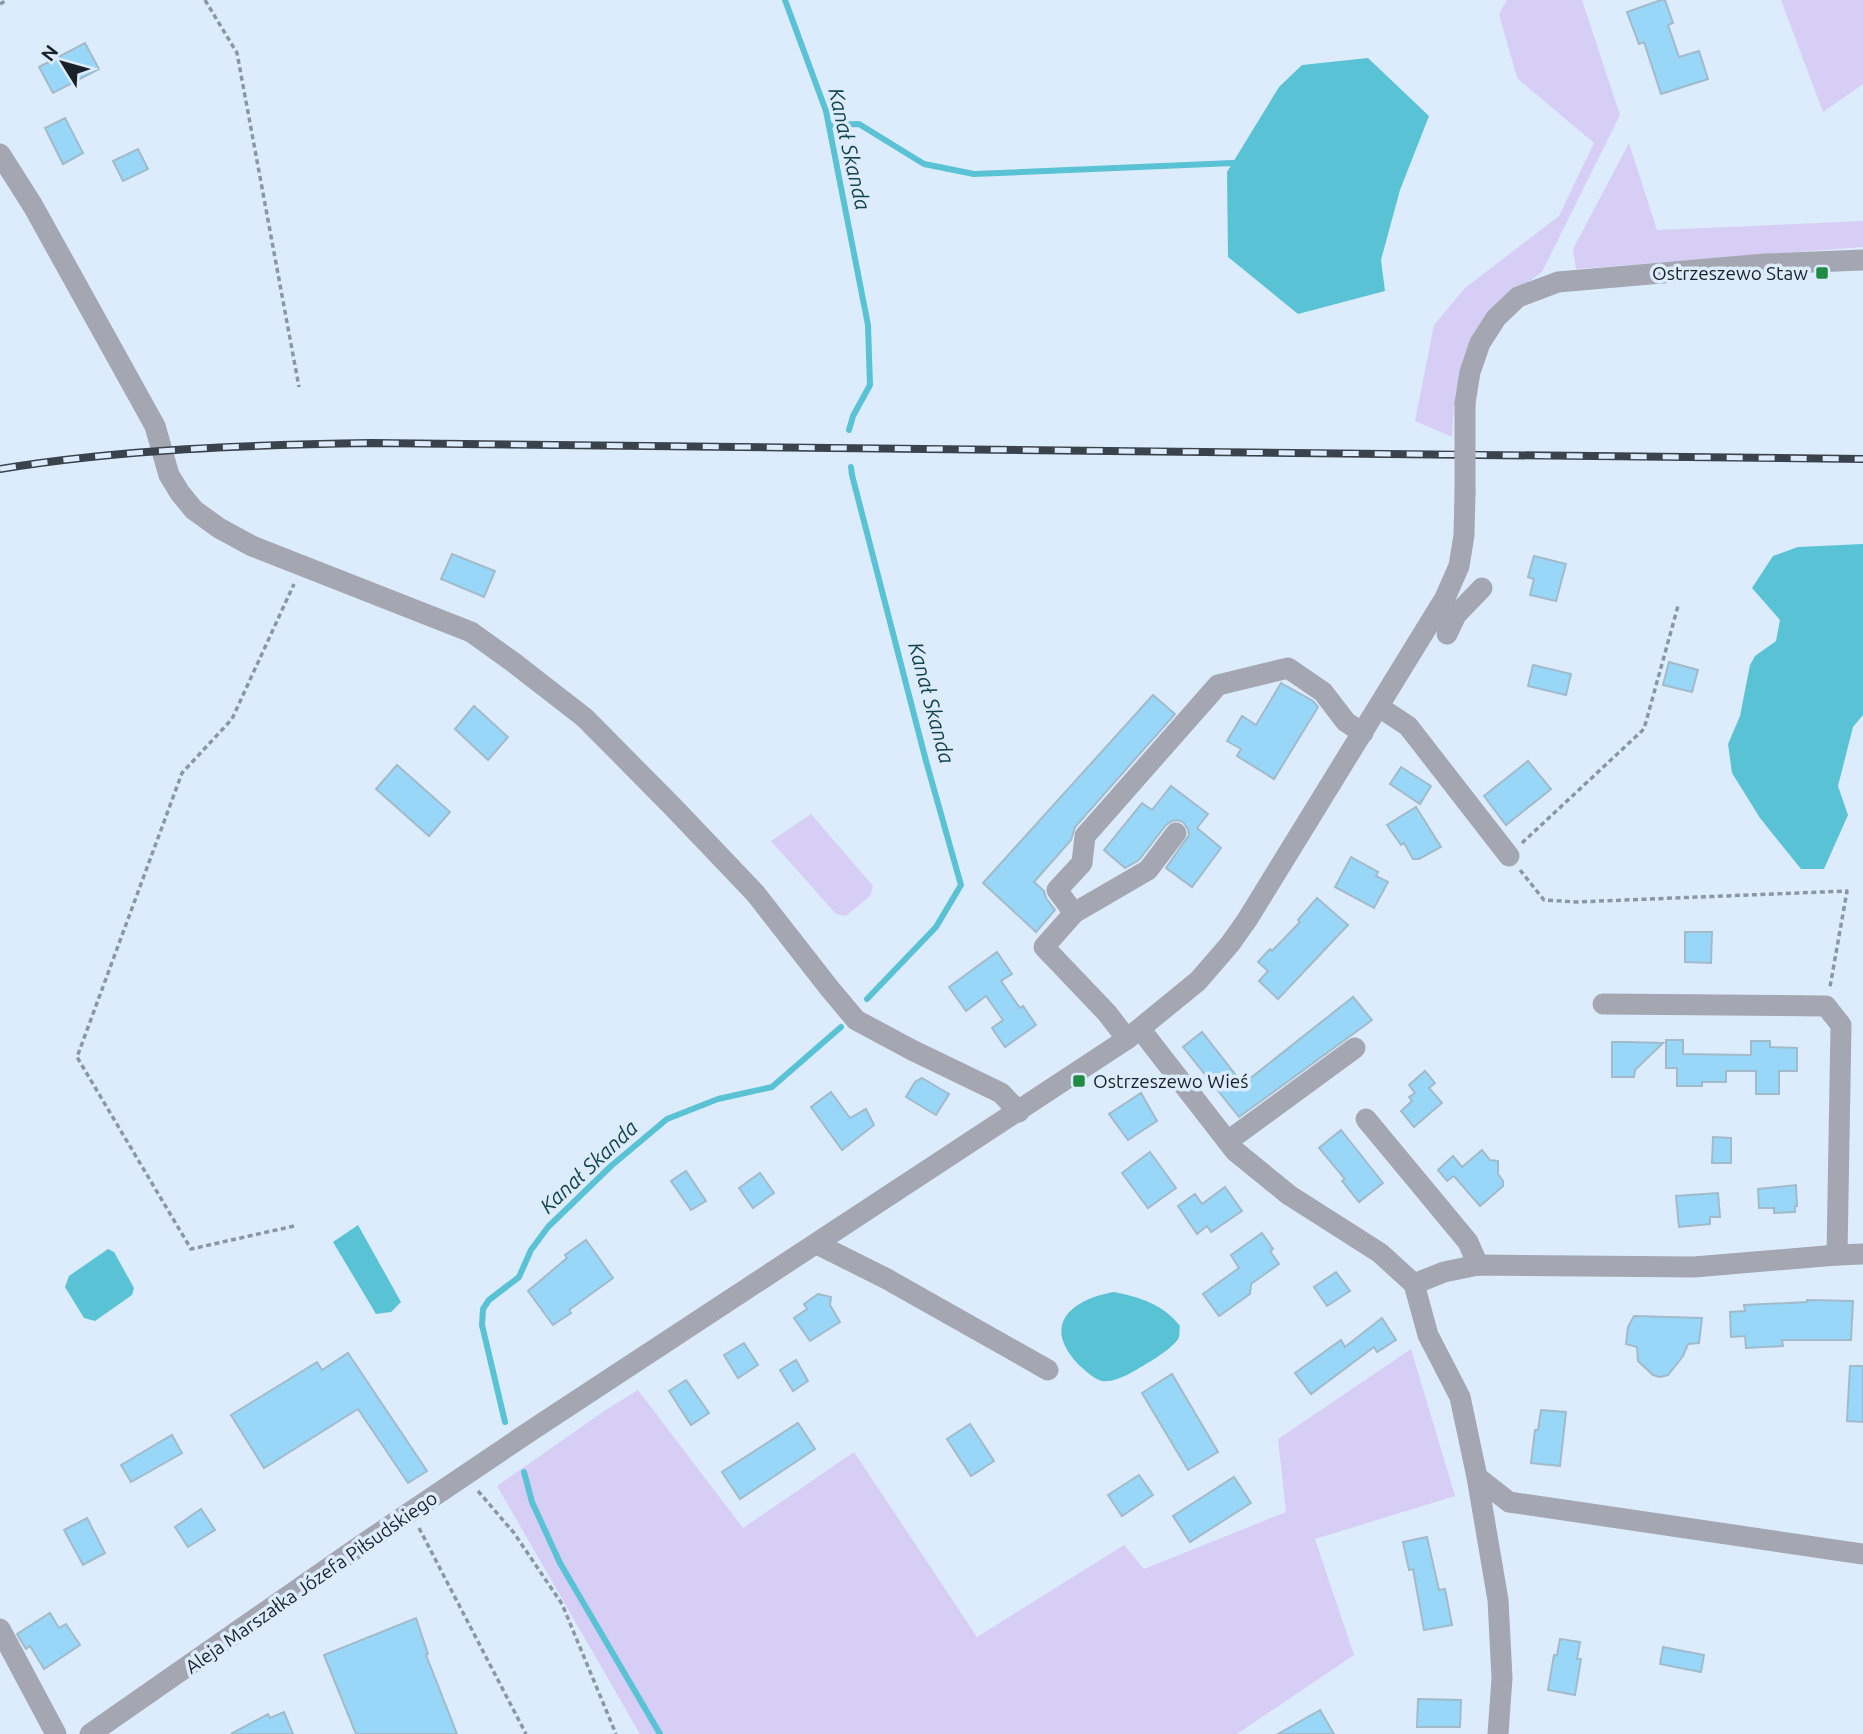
<svg xmlns="http://www.w3.org/2000/svg" width="1863" height="1734" font-family="Ubuntu,sans-serif">
<style>
.green{fill:#d7cef5}
.water{fill:#5ac2d5}
.lines{fill:none;stroke-linecap:round;stroke-linejoin:round}
.stream{stroke:#5ac2d5;stroke-width:6}
.building{fill:#99d7f9;stroke:#a1bbca;stroke-width:2}
.path{stroke:#8a96a2;stroke-width:3.5;stroke-dasharray:5 3.5;stroke-linecap:butt}
.minor{stroke:#a4a7b2;stroke-width:21}
.rail-casing{stroke:#3a424b;stroke-width:8}
.rail{stroke:#ddecfd;stroke-width:5;stroke-dasharray:16;stroke-linecap:butt}
.minor-bridge{stroke:#a4a7b2;stroke-width:21}
.poi-dot{fill:#218b43;stroke:#ddecfd;stroke-width:2.5}
.labels{text-anchor:middle;stroke-width:7;stroke-linejoin:round;paint-order:stroke}
.poi-label{font-size:19px;fill:#1a2128;stroke:#ddecfd;text-anchor:end}
.street-label{font-size:19px;fill:#1a2128;stroke:#ddecfd}
.water-label{font-size:21px;font-style:italic;fill:#13434b;stroke:#ddecfd}
</style>
<rect width="100%" height="100%" fill="#ddecfd"/>
<!-- green -->
<g class="green">
<polygon points="1507,0 1582,0 1620,115 1542,272 1492,308 1474,333 1462,362 1454,403 1452,437 1415,421 1434,325 1465,288 1559,216 1594,143 1517,78 1499,14"/>
<polygon points="1781,0 1863,0 1863,84 1823,112"/>
<polygon points="1629,143 1657,230 1863,221 1863,247 1576,269 1573,249"/>
<polygon points="811,814 873,886 870,896 846,916 836,914 771,841"/>
<polygon points="1411,1349 1455,1496 1315,1539 1354,1655 1237,1734 640,1734 497,1486 607,1409 638,1390 743,1528 854,1452 977,1637 1124,1545 1144,1569 1286,1512 1278,1439"/>
</g>
<!-- water -->
<g class="water">
<polygon points="1368,58 1429,116 1400,190 1381,260 1385,291 1298,314 1228,257 1227,172 1279,87 1302,65"/>
<polygon points="1863,544 1863,715 1853,727 1838,786 1848,815 1824,869 1801,869 1760,818 1732,773 1728,744 1740,716 1750,665 1755,656 1776,641 1780,620 1752,588 1773,556 1798,547"/>
<polygon points="358,1225 401,1302 391,1312 376,1314 333,1242"/>
<polygon points="108,1249 114,1252 134,1288 132,1295 95,1321 84,1318 65,1287 69,1276"/>
<path d="M1114 1292C1140 1297 1164 1305 1180 1326 1179 1330 1180 1334 1179 1337 1177 1344 1158 1357 1151 1361 1137 1369 1118 1383 1102 1381 1094 1379 1086 1371 1080 1366 1041 1326 1069 1300 1114 1292Z"/>
</g>
<g class="lines">
<!-- stream -->
<g class="stream">
<polyline points="785,0 826,111 868,325 870,385 853,416 849,430"/>
<polyline points="829,125 859,124 924,164 974,174 1233,163"/>
<polyline points="851,467 852,475 926,761 961,885 936,927 867,999"/>
<polyline points="505,1422 482,1325 483,1309 489,1300 519,1277 531,1250 548,1227 611,1166 667,1119 718,1099 772,1087 841,1027"/>
<polyline points="524,1472 532,1502 560,1563 660,1734"/>
</g>
</g>
<!-- building -->
<g class="building">
<polygon points="1661,0 1665,0 1673,23 1668,25 1679,57 1699,51 1708,79 1661,94 1644,42 1639,44 1627,12"/>
<polygon points="85,43 99,69 53,93 39,67"/>
<polygon points="65,118 83,153 63,164 45,128"/>
<polygon points="138,149 148,169 123,181 113,161"/>
<polygon points="452,554 495,571 484,597 441,579"/>
<polygon points="1534,556 1566,564 1556,601 1530,595 1534,579 1528,577"/>
<polygon points="1669,662 1698,670 1692,692 1663,685"/>
<polygon points="1533,665 1571,674 1566,695 1528,686"/>
<polygon points="1281,683 1313,701 1318,707 1274,779 1237,756 1241,749 1227,741 1242,716 1256,725"/>
<polygon points="1153,695 1175,714 1075,827 1071,840 1034,882 1044,891 1046,898 1055,910 1036,932 983,883"/>
<polygon points="474,706 508,737 488,760 455,729"/>
<polygon points="1528,761 1551,789 1506,825 1484,796"/>
<polygon points="397,765 450,812 429,836 376,789"/>
<polygon points="1401,767 1431,786 1420,804 1390,784"/>
<polygon points="1171,786 1208,814 1197,828 1221,848 1192,887 1166,868 1189,835 1188,829 1183,822 1177,820 1172,821 1166,825 1139,860 1125,868 1104,850 1142,803 1152,810"/>
<polygon points="1416,807 1441,847 1419,859 1413,859 1404,843 1401,845 1387,825"/>
<polygon points="1351,857 1378,872 1376,876 1388,882 1374,908 1335,887"/>
<polygon points="1317,898 1348,925 1278,999 1259,981 1268,971 1258,962 1270,949 1272,951 1300,922 1298,920"/>
<polygon points="1685,932 1712,932 1711,963 1685,962"/>
<polygon points="997,952 1012,974 1001,981 1020,1008 1023,1006 1036,1025 1005,1047 992,1028 1003,1020 986,996 966,1011 949,987"/>
<polygon points="1353,997 1372,1020 1239,1117 1183,1047 1202,1032 1243,1084"/>
<polygon points="1666,1040 1683,1040 1683,1054 1751,1055 1751,1041 1770,1041 1770,1047 1797,1048 1797,1071 1779,1071 1779,1094 1756,1094 1756,1071 1726,1071 1726,1082 1702,1082 1702,1086 1677,1086 1677,1068 1666,1068"/>
<polygon points="1612,1042 1627,1042 1663,1043 1635,1070 1634,1077 1612,1077"/>
<polygon points="1425,1071 1435,1083 1429,1088 1442,1103 1414,1127 1401,1111 1412,1101 1409,1097 1415,1093 1409,1085"/>
<polygon points="922,1078 949,1094 936,1115 906,1097 915,1082"/>
<polygon points="831,1092 850,1118 866,1109 874,1125 842,1150 811,1107"/>
<polygon points="1141,1093 1157,1121 1128,1140 1109,1114"/>
<polygon points="1341,1130 1383,1183 1359,1202 1342,1181 1345,1179 1319,1148"/>
<polygon points="1713,1137 1731,1138 1731,1163 1712,1163"/>
<polygon points="1482,1150 1490,1160 1498,1161 1498,1174 1503,1181 1503,1186 1480,1206 1454,1176 1447,1181 1438,1170 1453,1156 1462,1167"/>
<polygon points="1150,1152 1176,1188 1148,1208 1122,1173"/>
<polygon points="686,1171 706,1201 691,1210 671,1181"/>
<polygon points="760,1173 774,1193 753,1208 739,1188"/>
<polygon points="1796,1185 1797,1206 1795,1206 1795,1212 1774,1213 1774,1208 1759,1208 1758,1189"/>
<polygon points="1225,1187 1242,1211 1211,1232 1207,1226 1197,1234 1178,1206 1195,1194 1202,1204"/>
<polygon points="1718,1193 1720,1217 1710,1217 1710,1224 1679,1227 1676,1196"/>
<polygon points="1262,1233 1273,1249 1270,1251 1279,1264 1251,1284 1250,1294 1219,1316 1203,1294 1239,1268 1231,1255"/>
<polygon points="586,1240 613,1278 569,1310 571,1313 553,1325 528,1291 567,1258 565,1255"/>
<polygon points="1336,1272 1350,1291 1327,1306 1314,1287"/>
<polygon points="818,1294 831,1297 830,1305 840,1322 810,1341 794,1318 807,1309 804,1304"/>
<polygon points="1807,1300 1853,1301 1851,1340 1782,1340 1783,1346 1746,1348 1745,1336 1731,1337 1730,1312 1745,1311 1744,1305 1807,1302"/>
<polygon points="1634,1316 1702,1318 1699,1343 1688,1344 1683,1356 1668,1375 1660,1377 1653,1375 1638,1361 1637,1347 1626,1344 1628,1327"/>
<polygon points="1382,1318 1396,1340 1377,1352 1374,1347 1311,1394 1295,1373 1341,1340 1345,1347"/>
<polygon points="744,1343 758,1365 738,1378 724,1355"/>
<polygon points="348,1353 427,1471 408,1483 358,1409 264,1468 231,1415 317,1362 322,1370"/>
<polygon points="796,1360 808,1381 793,1391 780,1370"/>
<polygon points="1850,1366 1863,1366 1863,1422 1847,1421"/>
<polygon points="1172,1374 1218,1452 1188,1470 1142,1393"/>
<polygon points="686,1380 709,1413 691,1425 669,1391"/>
<polygon points="1541,1410 1566,1412 1560,1466 1531,1463 1535,1430 1538,1430"/>
<polygon points="798,1423 815,1449 740,1499 722,1472"/>
<polygon points="970,1424 994,1461 971,1476 947,1439"/>
<polygon points="172,1435 182,1453 131,1482 121,1465"/>
<polygon points="1139,1475 1153,1495 1122,1516 1108,1495"/>
<polygon points="1234,1477 1251,1503 1190,1542 1173,1516"/>
<polygon points="201,1509 215,1530 188,1547 175,1527"/>
<polygon points="87,1518 105,1553 83,1565 64,1530"/>
<polygon points="1427,1537 1439,1590 1445,1589 1452,1625 1424,1630 1413,1569 1409,1570 1403,1542"/>
<polygon points="50,1613 59,1628 66,1624 80,1645 44,1669 30,1646 26,1649 17,1634"/>
<polygon points="416,1618 428,1654 426,1655 457,1734 356,1734 324,1655"/>
<polygon points="1560,1639 1580,1642 1577,1659 1581,1659 1575,1695 1548,1690 1554,1655 1557,1655"/>
<polygon points="1663,1647 1704,1655 1701,1672 1660,1664"/>
<polygon points="1418,1699 1461,1700 1460,1727 1417,1727"/>
<polygon points="1320,1710 1334,1734 1278,1734"/>
<polygon points="284,1712 293,1734 231,1734 268,1714 270,1718"/>
</g>
<g class="lines">
<!-- path -->
<g class="path">
<polyline points="205,0 237,53 299,387"/>
<polyline points="0,4 7,0"/>
<polyline points="1522,843 1644,729 1678,606"/>
<polyline points="1520,870 1544,900 1576,902 1847,891 1830,987"/>
<polyline points="294,1226 191,1249 77,1057 182,773 232,719 294,584"/>
<polyline points="478,1491 514,1533 562,1604 616,1734"/>
<polyline points="419,1528 526,1734"/>
</g>
<!-- minor -->
<g class="minor">
<polyline points="0,154 33,206 155,426 169,475 180,493 194,510 219,528 252,546 471,632 513,662 585,718 674,808 755,893 830,989 856,1020 912,1050 1001,1093 1019,1112"/>
<polyline points="1465,403 1470,372 1480,343 1496,318 1518,297 1558,282 1765,264 1863,260"/>
<polyline points="1447,634 1456,615 1482,588"/>
<polyline points="1379,707 1408,726 1509,856"/>
<polyline points="1074,913 1057,890 1082,863 1085,836 1218,685 1288,668 1323,692 1346,722 1363,733"/>
<polyline points="1603,1004 1826,1006 1841,1025 1837,1255"/>
<polyline points="1141,1030 1235,1151 1289,1195 1380,1253 1414,1284 1428,1335 1460,1397 1477,1477 1498,1600 1502,1678 1498,1734"/>
<polyline points="1127,1039 1107,1013 1044,947 1074,913 1148,870 1176,833"/>
<polyline points="1366,1119 1468,1242 1478,1265"/>
<polyline points="1228,1141 1355,1048"/>
<polyline points="817,1244 887,1279 1048,1370"/>
<polyline points="1414,1284 1444,1272 1478,1265 1694,1267 1837,1255 1863,1254"/>
<polyline points="1477,1477 1509,1502 1863,1554"/>
<polyline points="0,1629 56,1734"/>
<polyline points="90,1734 357,1548 532,1430 1127,1039 1198,981 1230,944 1247,920 1445,598 1459,566 1464,535 1465,493"/>
</g>
<defs>
<path id="rail" d="M0 469C123 449 248 445 372 443L1863 459"/>
</defs>
<!-- rail casing -->
<use href="#rail" class="rail-casing"/>
<!-- rail -->
<use href="#rail" class="rail"/>
<!-- minor-bridge -->
<polyline class="minor-bridge" points="1465,493 1465,403"/>
</g>
<!-- markers -->
<g class="poi-dot">
<rect x="1815" y="266" width="14" height="14" rx="3.5"/>
<rect x="1072" y="1074" width="14" height="14" rx="3.5"/>
</g>
<g class="labels">
<!-- poi labels -->
<g class="poi-label">
<text x="1808" y="280">Ostrzeszewo Staw</text>
<text x="1093" y="1088" text-anchor="start">Ostrzeszewo Wieś</text>
</g>
<!-- street labels -->
<g class="street-label">
<text transform="translate(311 1582) rotate(-35)" y="7">Aleja Marszałka Józefa Piłsudskiego</text>
</g>
<!-- water labels -->
<g class="water-label">
<text transform="translate(849 149) rotate(77)" y="7">Kanał Skanda</text>
<text transform="translate(931 703) rotate(75)" y="7">Kanał Skanda</text>
<text transform="translate(589 1167) rotate(-43)" y="7">Kanał Skanda</text>
</g>
</g>
<!-- north arrow -->
<g transform="translate(63 63) rotate(307)" stroke="#ddecfd" stroke-width="5" paint-order="stroke">
<path d="M0-5L12 26L0 18L-12 26Z" fill="#1a2128"/>
<text y="-10" font-size="19" font-weight="bold" text-anchor="middle" fill="#1a2128">N</text>
</g>
</svg>
